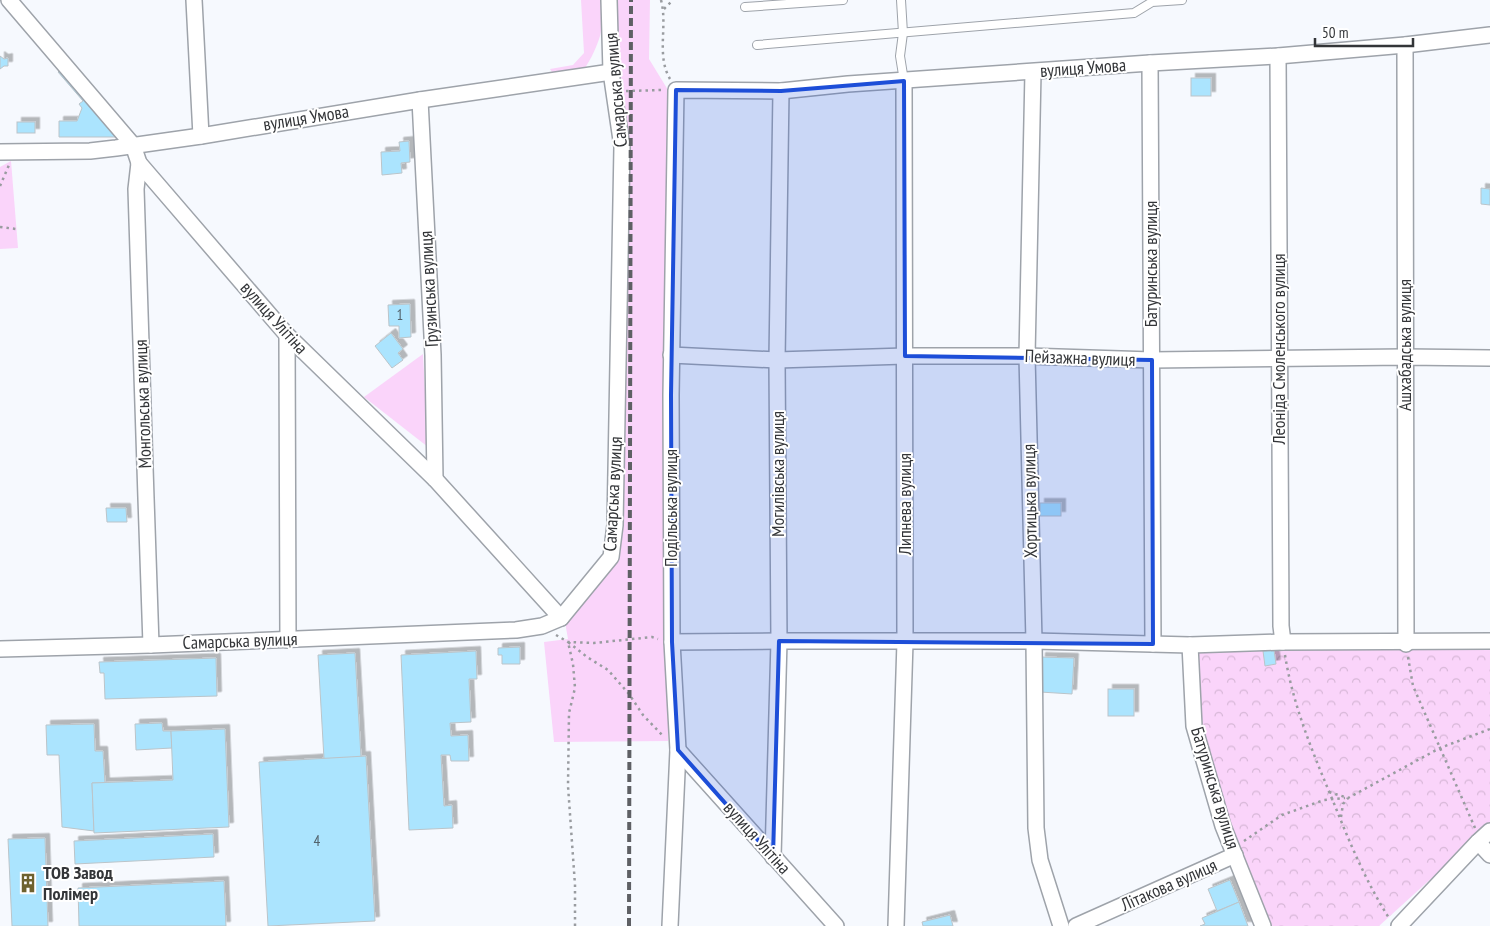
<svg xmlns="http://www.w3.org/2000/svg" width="1490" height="926" font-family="'PT Sans Narrow',sans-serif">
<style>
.green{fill:#fad4fa}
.park{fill:url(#park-crowns)}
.building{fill:#abe4fe;stroke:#bbc4c9;filter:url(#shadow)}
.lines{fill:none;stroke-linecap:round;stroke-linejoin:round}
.lane-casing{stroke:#9ea3aa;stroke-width:10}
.street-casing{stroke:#9ea3aa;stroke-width:18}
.path{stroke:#999ca0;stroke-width:2.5;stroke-dasharray:2.5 4;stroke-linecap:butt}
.lane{stroke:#fff;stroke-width:8}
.street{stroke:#fff;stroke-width:15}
.rail{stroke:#5e6064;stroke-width:4;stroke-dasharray:8 4;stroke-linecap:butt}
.marked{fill:#1d4ed8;fill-opacity:0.2;stroke:#1d4ed8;stroke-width:4;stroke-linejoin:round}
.labels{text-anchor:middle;stroke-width:4;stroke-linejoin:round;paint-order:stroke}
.number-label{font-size:15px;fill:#51616a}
.street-label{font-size:18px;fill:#333538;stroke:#fff}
.poi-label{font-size:18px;font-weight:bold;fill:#333538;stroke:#fff;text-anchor:start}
</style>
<defs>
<pattern id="park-crowns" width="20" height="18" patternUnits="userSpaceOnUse" patternTransform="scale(1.25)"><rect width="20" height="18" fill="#fad4fa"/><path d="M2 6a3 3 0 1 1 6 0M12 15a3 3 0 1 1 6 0" fill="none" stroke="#d7b7d7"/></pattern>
<filter id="shadow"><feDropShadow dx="4.5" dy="-4.5" stdDeviation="0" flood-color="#0004"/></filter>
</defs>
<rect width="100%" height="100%" fill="#f6f9fe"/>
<!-- green -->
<g class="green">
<path d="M581 0H601C601 11 603 25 600 36 596 49 589 64 580 74L554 75 550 69 573 65 584 53Z"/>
<polygon points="615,0 650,0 649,59 668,90 668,741 554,742 544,642 568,639 565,622 607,572 620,91"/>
<polygon points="11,161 18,248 0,249 0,167"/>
<polygon points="423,354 428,447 364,397"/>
</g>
<!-- park -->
<polygon class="park" points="1194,648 1490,649 1490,825 1379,926 1264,926 1197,726"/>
<!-- building -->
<g class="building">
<polygon points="0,56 4,59 8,58 8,66 4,66 0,69"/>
<polygon points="64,66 119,137 59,137 59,121 77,121 82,108 79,104 83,101 58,72"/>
<rect x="1191" y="78" width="20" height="18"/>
<rect x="17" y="122" width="18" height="11"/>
<polygon points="409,141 410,162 401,163 402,173 382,175 381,152 400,151 399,142"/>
<polygon points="1481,188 1490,189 1490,205 1481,204"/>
<polygon points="410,304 411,337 399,338 399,326 389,326 388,305"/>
<polygon points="391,333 403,349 398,353 403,360 392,368 375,346"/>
<rect x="1040" y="503" width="21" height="13"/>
<polygon points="106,508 126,508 127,522 107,522"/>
<polygon points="520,647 520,664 502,664 502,655 498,655 498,648"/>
<polygon points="1274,650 1276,664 1265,666 1263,651"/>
<polygon points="476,651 477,679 469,679 471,722 450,723 451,736 468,735 469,761 451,761 450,755 441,755 444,806 452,805 453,828 409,830 401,655"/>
<polygon points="355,653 361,757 324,759 318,655"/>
<polygon points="1041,657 1074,658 1072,694 1040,692"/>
<polygon points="216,658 217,696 105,699 104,673 100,673 99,662"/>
<rect x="1108" y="689" width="26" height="27"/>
<polygon points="162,723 163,731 171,731 172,748 136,750 135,724"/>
<polygon points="94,724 95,751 103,751 105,783 92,783 94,831 62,827 59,755 47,755 46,725"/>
<polygon points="225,729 229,827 94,833 92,783 173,780 171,731"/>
<polygon points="366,756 375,921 268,926 259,762"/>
<polygon points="213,834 214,857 75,864 74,841"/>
<polygon points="45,838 48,926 12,926 8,839"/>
<polygon points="1230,880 1239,902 1217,911 1208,889"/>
<polygon points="224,881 226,926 79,926 78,888"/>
<polygon points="1239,902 1248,926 1200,926 1205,924 1202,918"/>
<polygon points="950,915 953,926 923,926 922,922"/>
</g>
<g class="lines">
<defs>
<g id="lane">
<polyline points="901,0 903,33 900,56 904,81"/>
<polyline points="745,7 843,0"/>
<polyline points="757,45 1134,13 1152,2 1182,0"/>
</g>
<g id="street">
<polyline points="9,0 133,145 139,163 287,335 435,479 561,618"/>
<polyline points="194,0 201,136"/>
<polyline points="1405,45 1406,644"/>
<polyline points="1278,56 1281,626 1283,642"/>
<polyline points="1150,63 1153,644"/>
<polyline points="1033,72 1027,356 1034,641 1036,828 1040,860 1061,926"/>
<polyline points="420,100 433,355 435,479"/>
<polyline points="0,152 90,151 116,148 201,136 420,100 611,72"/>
<polyline points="139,163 136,189 146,498 151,645"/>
<polyline points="287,335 288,640"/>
<polyline points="671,355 777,360 905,356 1027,356 1152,360 1405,357 1490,358"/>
<polyline points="672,642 779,641 1034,641 1190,645 1283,642 1490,641"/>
<polyline points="1190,645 1194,726 1223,826 1263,926"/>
<polyline points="0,649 151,645 516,630 542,626 561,618 611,557 615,525 622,147 611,72 609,0"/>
<polyline points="678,750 836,926"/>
<polyline points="1478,842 1490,855"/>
<polyline points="773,857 779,641 777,360 781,91"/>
<polyline points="670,926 678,750 672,642 671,395 676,90 781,91 848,84 1150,63 1278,56 1405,45 1490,35"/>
<polyline points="896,926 905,642 904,81"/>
<polyline points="1076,926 1235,855"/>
<polyline points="1399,926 1478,842 1490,831"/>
</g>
</defs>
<!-- lane casing -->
<use href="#lane" class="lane-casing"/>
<!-- street casing -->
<use href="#street" class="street-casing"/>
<!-- path -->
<g class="path">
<path d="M661 0C668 26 656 55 670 79"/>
<polyline points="664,9 673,0"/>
<polyline points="626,91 663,90"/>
<polyline points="0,186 9,165"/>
<polyline points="0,227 16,229"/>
<polyline points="556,635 568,642 594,643 652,637 658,639"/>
<path d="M1285 655C1293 706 1313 753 1333 801 1349 841 1366 882 1389 918"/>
<polyline points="1408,657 1413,686 1475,828"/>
<polyline points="1329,792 1348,798 1440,748 1490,729"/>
<polyline points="1341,817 1343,804 1348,798"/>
<polyline points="1244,841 1282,815 1324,800 1345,798"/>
<polyline points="575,926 575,885 568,786 569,713 575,688 573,664 568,642 587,657 608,670 629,694 643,715 664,737"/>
</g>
<!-- lane -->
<use href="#lane" class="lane"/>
<!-- street -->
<use href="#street" class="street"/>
<!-- rail -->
<polyline class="rail" points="629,926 631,0"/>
</g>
<!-- marked area -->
<path class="marked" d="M904 81 905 356 1152 360 1153 644 779 641 773 857 678 750 672 642 671 395 676 90 781 91Z"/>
<!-- icons -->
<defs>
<symbol id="building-bare" viewBox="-9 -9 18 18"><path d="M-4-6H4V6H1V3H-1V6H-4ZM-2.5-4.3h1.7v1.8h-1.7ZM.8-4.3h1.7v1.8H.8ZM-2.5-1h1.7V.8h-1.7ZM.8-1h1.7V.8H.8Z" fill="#6e612e" stroke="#fff" stroke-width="2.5" paint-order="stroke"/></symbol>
</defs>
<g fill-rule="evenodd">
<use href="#building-bare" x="14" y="869" width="28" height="28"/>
</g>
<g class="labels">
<!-- number labels -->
<g class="number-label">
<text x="400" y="320">1</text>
<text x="317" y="846">4</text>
</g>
<!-- street labels -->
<g class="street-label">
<text transform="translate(1083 68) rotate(-4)" y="6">вулиця Умова</text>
<text transform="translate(616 90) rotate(-95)" y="6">Самарська вулиця</text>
<text transform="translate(306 118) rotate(-9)" y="6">вулиця Умова</text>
<text transform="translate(1151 264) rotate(-90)" y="6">Батуринська вулиця</text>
<text transform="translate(429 289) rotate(-93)" y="6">Грузинська вулиця</text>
<text transform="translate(274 318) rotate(48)" y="6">вулиця Улітіна</text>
<text transform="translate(1405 345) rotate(-90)" y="6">Ашхабадська вулиця</text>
<text transform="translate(1279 349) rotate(-90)" y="6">Леоніда Смоленського вулиця</text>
<text transform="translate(1080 358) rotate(2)" y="6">Пейзажна вулиця</text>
<text transform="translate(143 404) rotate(-92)" y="6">Монгольська вулиця</text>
<text transform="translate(778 474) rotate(-90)" y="6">Могилівська вулиця</text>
<text transform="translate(613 494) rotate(-87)" y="6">Самарська вулиця</text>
<text transform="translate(1030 501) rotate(-91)" y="6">Хортицька вулиця</text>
<text transform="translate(905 504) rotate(-90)" y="6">Липнева вулиця</text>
<text transform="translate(671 508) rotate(-90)" y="6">Подільська вулиця</text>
<text transform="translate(240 641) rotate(-2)" y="6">Самарська вулиця</text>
<text transform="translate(1215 788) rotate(73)" y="6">Батуринська вулиця</text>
<text transform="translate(757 838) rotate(48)" y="6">вулиця Улітіна</text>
<text transform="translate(1169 885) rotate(-24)" y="6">Літакова вулиця</text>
</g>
<!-- poi labels -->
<g class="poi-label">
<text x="43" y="879">ТОВ Завод<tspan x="43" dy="21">Полімер</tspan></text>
</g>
</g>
<!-- scale -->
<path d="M1315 38v8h98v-8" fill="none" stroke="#333538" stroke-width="2.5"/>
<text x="1322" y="38" font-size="15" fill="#333538" stroke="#ffffff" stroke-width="4" paint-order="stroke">50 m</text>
</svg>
